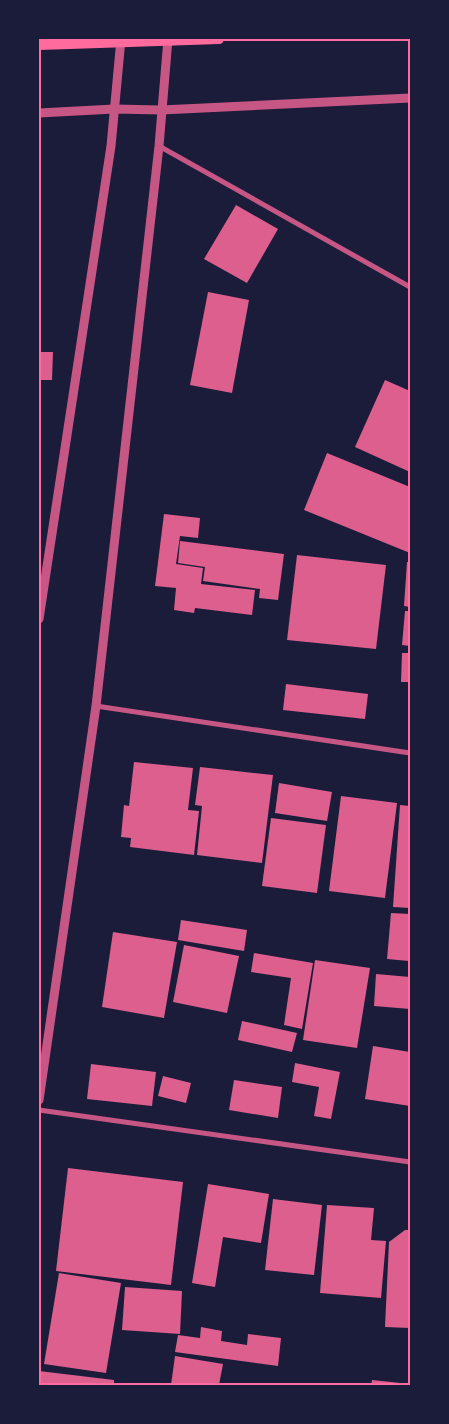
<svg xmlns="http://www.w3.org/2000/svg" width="449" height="1424" font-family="Mulish,sans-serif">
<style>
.building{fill:#dd5f8e}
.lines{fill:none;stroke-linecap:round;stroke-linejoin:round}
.minor{stroke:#c65784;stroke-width:5}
.tertiary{stroke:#c65784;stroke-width:9}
.secondary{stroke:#ff6b9d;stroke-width:10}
.neatline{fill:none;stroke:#ff6b9d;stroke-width:2}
</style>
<rect width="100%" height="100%" fill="#1b1b3a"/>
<!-- building -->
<g class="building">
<polygon points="236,205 278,229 247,283 204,259"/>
<polygon points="208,292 249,300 232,393 190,385"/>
<polygon points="39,352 53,352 52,380 39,380"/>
<polygon points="385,380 410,391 410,472 355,447"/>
<polygon points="327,453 410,487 410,553 304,510"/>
<polygon points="164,514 200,518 198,538 180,536 176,564 203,568 201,584 255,590 252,615 195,608 194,613 174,610 176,588 155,586"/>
<polygon points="180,541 284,554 278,600 259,598 260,589 203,581 205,567 178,563"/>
<polygon points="297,555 386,565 376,649 287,640"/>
<polygon points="407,562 410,562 410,607 404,606"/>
<polygon points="405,611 410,611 410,646 402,645"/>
<polygon points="402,653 410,653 410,682 401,682"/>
<polygon points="286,684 368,694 365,719 283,710"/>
<polygon points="134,762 193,768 188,810 199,811 194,855 130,847 131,838 121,837 124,805 129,806"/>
<polygon points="200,767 273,775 262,863 197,855 202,806 195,805"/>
<polygon points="279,783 332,792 327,821 275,813"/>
<polygon points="341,796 397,803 385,898 329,891"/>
<polygon points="400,805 410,806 410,908 393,907"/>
<polygon points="271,818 326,825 317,893 262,886"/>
<polygon points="391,913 410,914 409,961 387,959"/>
<polygon points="181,920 247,930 244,951 178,940"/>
<polygon points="113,932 177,942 164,1018 102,1007"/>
<polygon points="184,945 239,956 227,1013 173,1002"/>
<polygon points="254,953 313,963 302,1029 284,1025 291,978 251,972"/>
<polygon points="315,960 370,968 357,1048 303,1040"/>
<polygon points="376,974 410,977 410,1009 374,1006"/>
<polygon points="242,1021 297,1033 292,1052 238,1040"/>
<polygon points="373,1046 410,1052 410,1106 365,1099"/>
<polygon points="295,1063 340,1072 331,1119 314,1116 319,1087 292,1082"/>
<polygon points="91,1064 156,1072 152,1106 87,1099"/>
<polygon points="163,1076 191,1083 186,1103 158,1096"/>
<polygon points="234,1080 282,1087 278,1118 229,1110"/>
<polygon points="68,1168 183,1182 171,1285 56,1271"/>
<polygon points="208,1184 269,1194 261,1243 223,1237 215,1287 192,1283"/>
<polygon points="273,1199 322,1205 314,1275 265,1270"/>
<polygon points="327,1205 374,1208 371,1240 386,1241 381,1298 320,1293"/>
<polygon points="405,1230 410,1230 410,1328 385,1327 389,1242"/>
<polygon points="59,1273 121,1283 106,1373 44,1364"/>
<polygon points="125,1287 182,1291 180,1334 122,1330"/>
<polygon points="201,1327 222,1331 221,1341 247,1345 248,1334 281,1338 278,1366 175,1352 178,1335 200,1338"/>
<polygon points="175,1356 223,1364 219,1385 171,1385"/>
<polygon points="39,1371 114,1380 114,1385 39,1385"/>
<polygon points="372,1380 410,1384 410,1385 371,1385"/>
</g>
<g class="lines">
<!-- minor -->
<g class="minor">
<polyline points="159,146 410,287"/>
<polyline points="96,706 410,753"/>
<polyline points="39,1110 410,1162"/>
</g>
<!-- tertiary -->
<g class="tertiary">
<polyline points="39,113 114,109 161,110 410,98"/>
<polyline points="39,619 111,146 121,39"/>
<polyline points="39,1100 96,706 159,146 168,39"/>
</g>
<!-- secondary -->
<polyline class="secondary" points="39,45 219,39"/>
</g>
<!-- border -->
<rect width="449" height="1424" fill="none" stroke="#1b1b3a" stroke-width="80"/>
<rect x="40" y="40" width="369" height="1344" class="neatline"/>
</svg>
